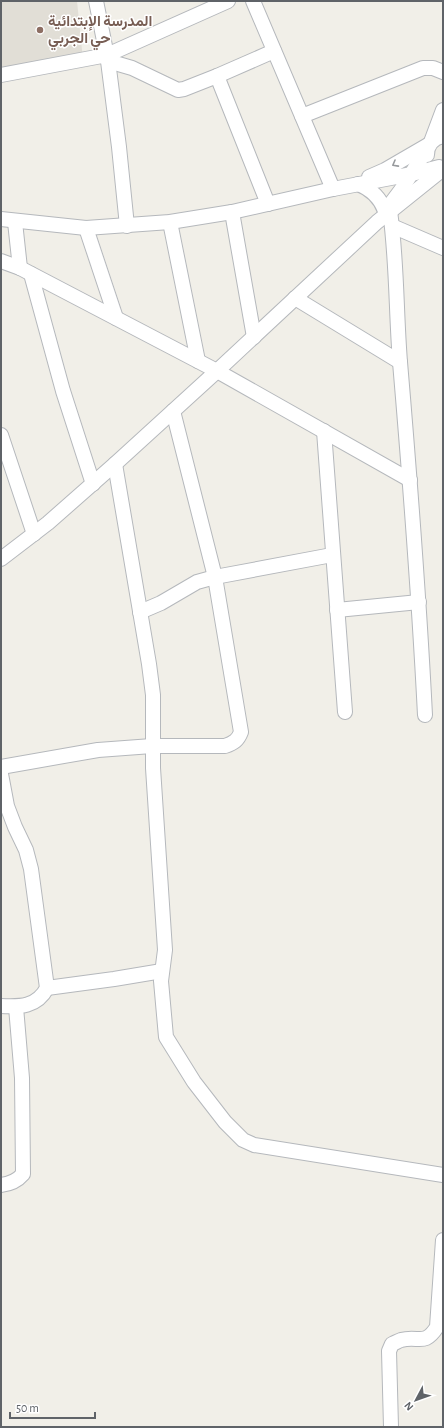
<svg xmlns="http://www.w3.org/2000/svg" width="444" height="1428" font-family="'Alegreya Sans',Vazirmatn,sans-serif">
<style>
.education{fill:#e1ded6}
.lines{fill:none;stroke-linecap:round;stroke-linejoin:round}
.minor-casing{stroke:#b5b8bc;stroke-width:16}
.minor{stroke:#fff;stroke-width:14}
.oneway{stroke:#979a9d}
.education-dot{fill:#8d6e63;stroke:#fff;stroke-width:1.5}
.labels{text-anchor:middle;stroke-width:3;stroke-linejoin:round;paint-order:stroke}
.education-label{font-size:15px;font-weight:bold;fill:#785e54;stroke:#fff;text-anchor:start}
</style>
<rect width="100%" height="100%" fill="#f1efe8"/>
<!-- education -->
<polygon class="education" points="1,1 77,1 83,60 1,75"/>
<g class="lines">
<defs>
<g id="minor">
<polyline points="96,1 108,61 119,147 127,226"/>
<polyline points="253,1 333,189"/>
<polyline points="108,61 132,68 178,90 184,89 217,76 274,51"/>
<polyline points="1,75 107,55 228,1"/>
<polyline points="217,76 268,204"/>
<polyline points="302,116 423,68 433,68 443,72"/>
<polyline points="431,142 443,110"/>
<path d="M427 155C427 144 433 138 443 136"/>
<polyline points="369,177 385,170 428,145"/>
<path d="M358 184C371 189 380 197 385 211"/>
<path d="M389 206 390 211C397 261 396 312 400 362 410 480 419 597 425 715"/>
<polyline points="389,206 401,190 427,149"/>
<polyline points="232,212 254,337"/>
<polyline points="1,219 86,228 170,222 232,212 333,189 412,174 439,167"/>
<polyline points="15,222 20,268"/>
<polyline points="170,222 198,361"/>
<polyline points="392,226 443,248"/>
<polyline points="86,228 116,318"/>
<polyline points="1,261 20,268 217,371 410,480"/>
<polyline points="31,274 63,391 93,484"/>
<polyline points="295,298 400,362"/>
<polyline points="324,431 345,712"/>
<polyline points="1,435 34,534"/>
<polyline points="115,464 149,664 153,695 153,768 165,950 161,981 166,1037 194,1082 225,1122 243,1140 254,1145 443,1175"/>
<polyline points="1,559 48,523 115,464 217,371 377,222 443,169"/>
<polyline points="337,610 419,602"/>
<polyline points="140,612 161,603 197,582 215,577 332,555"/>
<path d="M1 767 98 750 152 746H225C234 743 238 740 241 732L215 577 173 411"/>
<path d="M1 774 7 806 15 827 26 850 31 869 47 988C37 1007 20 1007 1 1006"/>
<polyline points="47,988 114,979 162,971"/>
<path d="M1 1185C10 1184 17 1181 23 1174L22 1078 16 1007"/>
<path d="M391 1427 389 1351 392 1344C395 1343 398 1341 401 1340 419 1335 424 1347 437 1327L443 1240"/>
</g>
</defs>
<!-- minor casing -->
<use href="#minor" class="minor-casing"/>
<!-- minor -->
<use href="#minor" class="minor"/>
</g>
<!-- one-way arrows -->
<defs><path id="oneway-chevron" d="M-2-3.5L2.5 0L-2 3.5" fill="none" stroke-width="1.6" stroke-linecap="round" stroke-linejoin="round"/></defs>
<use class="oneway" href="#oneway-chevron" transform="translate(395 164) rotate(151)"/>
<!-- markers -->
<circle class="education-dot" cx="40" cy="30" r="4"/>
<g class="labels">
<!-- education labels -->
<g class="education-label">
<text x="48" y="26">المدرسة الإبتدائية<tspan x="48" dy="17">حي الجربي</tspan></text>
</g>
</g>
<!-- border -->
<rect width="444" height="1428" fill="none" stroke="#5f6368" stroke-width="4"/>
<!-- north arrow -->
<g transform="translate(416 1400) rotate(229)" stroke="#ffffff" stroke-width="3" paint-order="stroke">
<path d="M0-3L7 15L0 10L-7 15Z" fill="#5f6368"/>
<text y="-6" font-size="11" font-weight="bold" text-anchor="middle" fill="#5f6368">N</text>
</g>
<!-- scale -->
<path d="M10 1412v6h85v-6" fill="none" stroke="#5f6368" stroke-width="2"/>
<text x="16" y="1412" font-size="12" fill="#5f6368" stroke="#ffffff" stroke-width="3" paint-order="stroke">50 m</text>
</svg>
